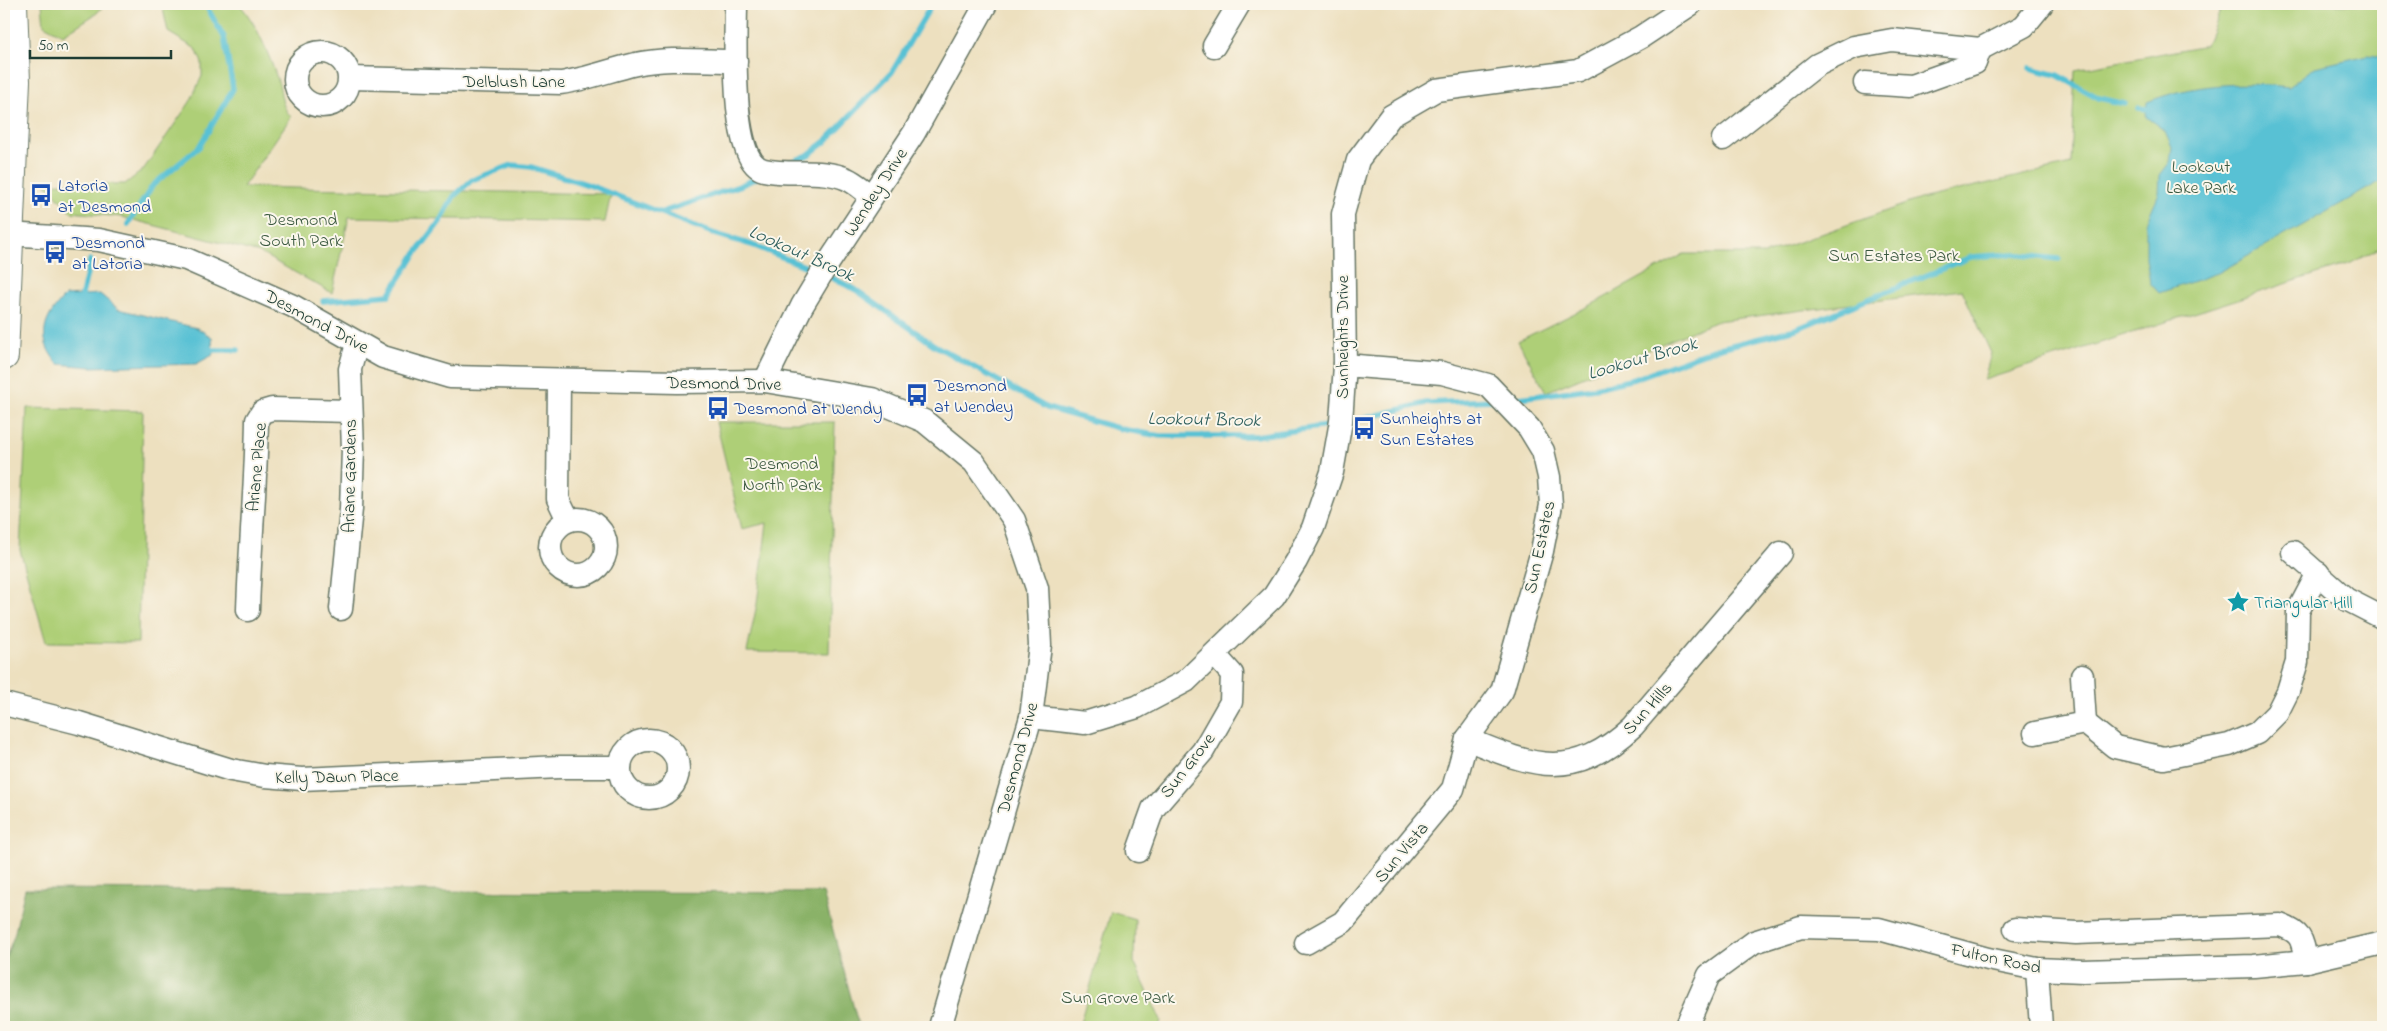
<svg xmlns="http://www.w3.org/2000/svg" width="2387" height="1031" font-family="'Indie Flower',sans-serif">
<style>
.green{fill:#aecf77;stroke:#668656}
.forest{fill:#8ab268;stroke:#54784e}
.water{fill:#58c1d4;stroke:#3c7f84}
.lines{fill:none;stroke-linecap:round;stroke-linejoin:round}
.stream{stroke:#58c1d4;stroke-width:5.5}
.minor-casing{stroke:#677665;stroke-width:25}
.major-casing{stroke:#677665;stroke-width:30}
.minor{stroke:#fff;stroke-width:22}
.major{stroke:#fff;stroke-width:28}
.labels{text-anchor:middle;stroke-width:4;stroke-linejoin:round;paint-order:stroke}
.street-label{font-size:18px;fill:#1f3d34;stroke:#fbf7ec}
.park-label{font-size:18px;fill:#3c5a41;stroke:#fbf7ec}
.transit-label{font-size:18px;fill:#164399;stroke:#fbf7ec;text-anchor:start}
.culture-label{font-size:18px;fill:#0d838f;stroke:#fbf7ec;text-anchor:start}
.water-label{font-size:19px;font-style:italic;fill:#2d5e5c;stroke:#fbf7ec}
</style>
<rect width="100%" height="100%" fill="#fbf7ec"/>
<filter id="ink" filterUnits="userSpaceOnUse"><feTurbulence type="fractalNoise" baseFrequency=".02" numOctaves="2"/><feDisplacementMap in="SourceGraphic" scale="10" xChannelSelector="R" yChannelSelector="G"/><feConvolveMatrix kernelMatrix="1 2 1 2 8 2 1 2 1" color-interpolation-filters="sRGB"/></filter>
<filter id="wash" filterUnits="userSpaceOnUse"><feTurbulence type="fractalNoise" baseFrequency=".0096" numOctaves="4" result="noise"/><feDisplacementMap in="SourceGraphic" scale="20" xChannelSelector="R" yChannelSelector="G"/><feGaussianBlur stdDeviation="1.12" result="paint"/><feColorMatrix in="noise" values="0 0 0 0 0 0 0 0 0 0 0 0 0 0 0 0 0 1.4 0 .05"/><feComposite in="paint" operator="in"/></filter>
<g filter="url(#wash)">
<rect width="100%" height="100%" fill="#ede0bf"/>
<!-- green -->
<g class="green">
<polygon points="42,4 105,4 97,13 63,35 44,25"/>
<path d="M162 4H239C257 23 269 55 278 81 283 95 279 103 291 117L243 187 611 194 605 222 349 217 332 293 260 253 122 217 71 212 45 183 125 184 143 170 190 102 202 76V63L196 49 168 32Z"/>
<polygon points="2223,4 2383,4 2383,246 2351,263 1984,380 1991,353 1962,290 1717,321 1546,392 1518,341 1591,305 1684,254 1765,254 1920,199 2071,164 2075,70 2206,45"/>
<polygon points="27,408 143,411 138,643 46,642 20,550"/>
<polygon points="716,422 835,422 829,653 747,652 757,604 767,523 742,529"/>
<polygon points="1111,912 1135,919 1134,962 1161,1021 1158,1027 1079,1027"/>
</g>
<!-- forest -->
<polygon class="forest" points="25,889 823,893 859,1027 4,1027 4,962 14,936"/>
<!-- water -->
<g class="water">
<path d="M2368 55 2383 57V180L2218 273 2159 293 2150 283 2146 258V223L2159 193 2160 175 2170 162 2172 147 2165 131 2146 117 2147 102C2192 84 2241 81 2288 87L2315 67Z"/>
<path d="M100 294 118 309 197 328 212 337 213 355 196 364 91 367 58 364C36 339 43 319 65 296Z"/>
</g>
<g class="lines">
<!-- stream -->
<g class="stream">
<polyline points="2030,68 2057,75 2099,98 2125,104"/>
<polyline points="2139,108 2147,109"/>
<polyline points="787,164 808,155 825,142 892,72 932,4"/>
<polyline points="662,212 739,186 763,175"/>
<polyline points="128,224 153,185 199,147 233,89 224,37 205,4"/>
<polyline points="826,275 856,290 934,345 1047,408 1121,429 1160,436 1255,436 1334,425"/>
<polyline points="82,295 90,260"/>
<polyline points="323,301 389,295 414,256 442,219 454,196 472,180 512,165 531,167 589,185 715,234 752,245 817,271"/>
<polyline points="211,350 238,350"/>
<polyline points="1511,399 1595,388 1634,379 1716,349 1796,329 1971,257 2011,254 2059,259"/>
<polyline points="1346,423 1426,403 1494,400"/>
</g>
</g>
</g>
<g filter="url(#ink)">
<g class="lines">
<defs>
<g id="minor">
<path d="M736 4C736 33 729 162 764 170 790 176 822 168 847 179 856 183 864 191 872 196"/>
<polyline points="1214,46 1239,4"/>
<circle cx="322" cy="79" r="27"/>
<path d="M350 78 561 83C587 79 610 70 636 64 668 57 703 61 736 61"/>
<polyline points="1865,83 1911,86 1975,63 1980,49"/>
<polyline points="1723,139 1817,65 1854,47 1892,40 1980,49 2024,26 2042,4"/>
<polyline points="8,234 99,240 186,259 293,306 383,357 450,377 677,382 765,381 872,399 924,421 974,462 1014,520 1037,588 1040,645 1031,717 940,1027"/>
<polyline points="559,380 558,499 568,520"/>
<polyline points="765,381 802,306 823,271 914,133 986,4"/>
<circle cx="578" cy="547" r="28"/>
<polyline points="2293,552 2346,599 2383,618"/>
<polyline points="341,609 351,509 353,449 350,369 357,344"/>
<path d="M248 610C250 547 256 484 257 420L262 412 272 409 350 411"/>
<polyline points="4,704 79,723 231,770 265,776 302,779 560,767 620,767"/>
<polyline points="1031,717 1085,723 1137,707 1186,681 1274,596 1296,561 1313,528 1332,472 1341,421 1345,365 1343,214 1358,160 1391,116 1436,90 1578,71 1641,37 1691,4"/>
<polyline points="2085,723 2115,747 2164,758 2229,745 2257,733 2277,713 2288,691 2297,662 2298,611 2318,573"/>
<polyline points="2035,733 2085,723 2082,676"/>
<path d="M1467 739C1534 767 1573 782 1633 726L1781 553"/>
<circle cx="649" cy="769" r="29"/>
<polyline points="1138,851 1153,809 1203,751 1231,702 1232,674 1215,655"/>
<path d="M2015 929 2076 933 2280 925C2302 933 2302 939 2306 961"/>
<polyline points="1306,943 1343,922 1453,789 1467,739 1502,691 1542,551 1551,505 1549,477 1543,451 1529,428 1488,385 1442,373 1345,365"/>
<polyline points="2037,969 2041,1027"/>
<polyline points="1686,1027 1709,975 1754,942 1801,927 1879,929 1988,959 2037,969 2083,971 2254,966 2306,961 2383,943"/>
</g>
<polyline id="major" points="4,356 16,81 13,4"/>
</defs>
<!-- minor casing -->
<use href="#minor" class="minor-casing"/>
<!-- major casing -->
<use href="#major" class="major-casing"/>
<!-- minor -->
<use href="#minor" class="minor"/>
<!-- major -->
<use href="#major" class="major"/>
</g>
</g>
<!-- icons -->
<defs>
<symbol id="bus-bare" viewBox="-9 -9 18 18"><path d="M-5-6H5V4H4V6H2V4H-2V6H-4V4H-5ZM-3.5-4V0h7V-4ZM-3.5 1.2v1.5H-2V1.2ZM2 1.2v1.5H3.5V1.2Z" fill="#1a4fb4" stroke="#fbf7ec" stroke-width="2.5" paint-order="stroke"/></symbol>
<symbol id="sight-bare" viewBox="-9 -9 18 18"><path d="M0-6L1.8-2.2L6-1.7L2.9 1.2L3.7 5.4L0 3.3L-3.7 5.4L-2.9 1.2L-6-1.7L-1.8-2.2Z" fill="#0f9aa8" stroke="#fbf7ec" stroke-width="2.5" paint-order="stroke"/></symbol>
</defs>
<g fill-rule="evenodd">
<use href="#bus-bare" x="25" y="179" width="32" height="32"/>
<use href="#bus-bare" x="39" y="236" width="32" height="32"/>
<use href="#bus-bare" x="901" y="379" width="32" height="32"/>
<use href="#bus-bare" x="702" y="392" width="32" height="32"/>
<use href="#bus-bare" x="1348" y="412" width="32" height="32"/>
<use href="#sight-bare" x="2222" y="586" width="32" height="32"/>
</g>
<g class="labels">
<!-- street labels -->
<g class="street-label">
<text x="514" y="87">Delblush Lane</text>
<text transform="translate(875 192) rotate(-57)" y="6">Wendey Drive</text>
<text transform="translate(317 321) rotate(28)" y="6">Desmond Drive</text>
<text transform="translate(1342 337) rotate(-90)" y="6">Sunheights Drive</text>
<text transform="translate(724 383) rotate(1)" y="6">Desmond Drive</text>
<text transform="translate(256 467) rotate(-85)" y="6">Ariane Place</text>
<text transform="translate(349 476) rotate(-89)" y="6">Ariane Gardens</text>
<text transform="translate(1539 547) rotate(-78)" y="6">Sun Estates</text>
<text transform="translate(1647 708) rotate(-48)" y="6">Sun Hills</text>
<text transform="translate(1017 758) rotate(-75)" y="6">Desmond Drive</text>
<text transform="translate(1187 765) rotate(-52)" y="6">Sun Grove</text>
<text transform="translate(337 776) rotate(-1)" y="6">Kelly Dawn Place</text>
<text transform="translate(1401 852) rotate(-50)" y="6">Sun Vista</text>
<text transform="translate(1996 958) rotate(12)" y="6">Fulton Road</text>
</g>
<!-- park labels -->
<g class="park-label">
<text x="2201" y="172">Lookout<tspan x="2201" dy="21">Lake Park</tspan></text>
<text x="301" y="225">Desmond<tspan x="301" dy="21">South Park</tspan></text>
<text x="1894" y="261">Sun Estates Park</text>
<text x="782" y="469">Desmond<tspan x="782" dy="21">North Park</tspan></text>
<text x="1118" y="1003">Sun Grove Park</text>
</g>
<!-- transit labels -->
<g class="transit-label">
<text x="58" y="191">Latoria<tspan x="58" dy="21">at Desmond</tspan></text>
<text x="72" y="248">Desmond<tspan x="72" dy="21">at Latoria</tspan></text>
<text x="934" y="391">Desmond<tspan x="934" dy="21">at Wendey</tspan></text>
<text x="734" y="414">Desmond at Wendy</text>
<text x="1380" y="424">Sunheights at<tspan x="1380" dy="21">Sun Estates</tspan></text>
</g>
<!-- culture labels -->
<g class="culture-label">
<text x="2254" y="608">Triangular Hill</text>
</g>
<!-- water labels -->
<g class="water-label">
<text transform="translate(802 252) rotate(24)" y="7">Lookout Brook</text>
<text transform="translate(1642 357) rotate(-16)" y="7">Lookout Brook</text>
<text transform="translate(1204 418) rotate(1)" y="7">Lookout Brook</text>
</g>
</g>
<!-- margin -->
<rect width="2387" height="1031" fill="none" stroke="#fbf7ec" stroke-width="20"/>
<!-- scale -->
<path d="M30 50v8h141v-8" fill="none" stroke="#1f3d34" stroke-width="2.5"/>
<text x="38" y="50" font-size="15" fill="#1f3d34" stroke="#fbf7ec" stroke-width="4" paint-order="stroke">50 m</text>
</svg>
